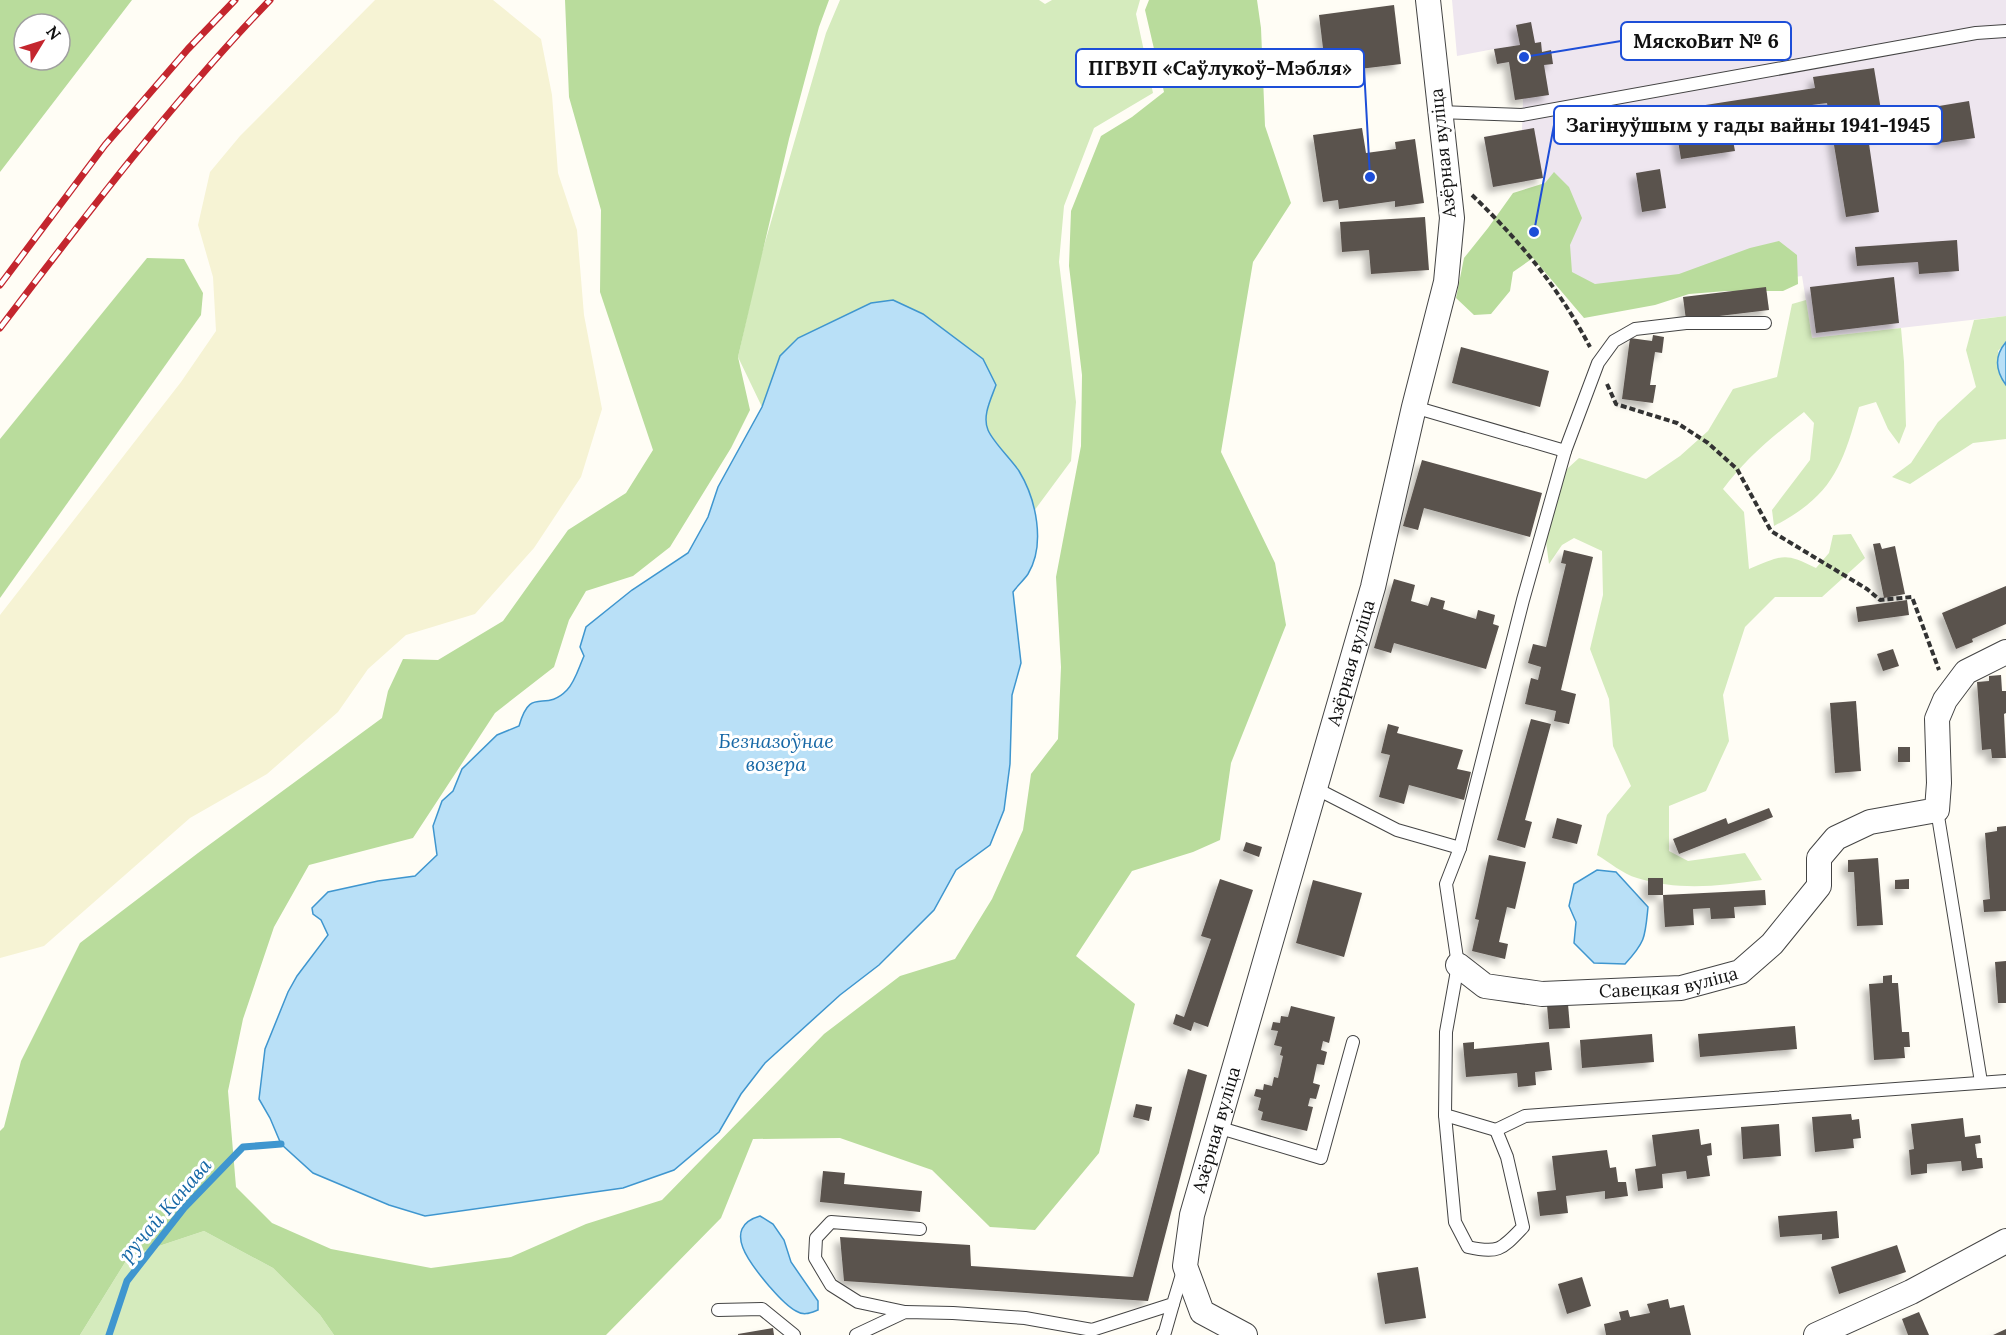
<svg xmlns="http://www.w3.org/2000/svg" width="2006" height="1335" font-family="Lora,serif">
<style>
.industrial{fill:#eee6ef}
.farmland{fill:#f6f3d4}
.green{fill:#d5ebbd}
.forest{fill:#b9dc9c;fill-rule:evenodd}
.water{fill:#b9e0f7;stroke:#3f96cf;stroke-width:1.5}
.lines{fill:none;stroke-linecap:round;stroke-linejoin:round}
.stream{stroke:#3f96cf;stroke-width:7}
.building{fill:#5a524d;filter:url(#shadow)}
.service-casing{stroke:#444;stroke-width:14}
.minor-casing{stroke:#444;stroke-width:26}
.path{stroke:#333;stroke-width:4;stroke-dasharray:6 3;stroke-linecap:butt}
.service{stroke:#fff;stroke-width:12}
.minor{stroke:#fff;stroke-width:24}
.rail-casing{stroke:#c4262e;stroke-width:7}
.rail{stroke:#fff;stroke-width:4.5;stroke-dasharray:14;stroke-linecap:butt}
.labels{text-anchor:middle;stroke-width:6;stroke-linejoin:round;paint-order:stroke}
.street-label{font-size:18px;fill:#111;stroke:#fff}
.water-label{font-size:20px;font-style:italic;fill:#1768a6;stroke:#fff}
.leader{fill:none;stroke:#1d4ed8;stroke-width:2}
.callout-dot{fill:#1d4ed8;stroke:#fff;stroke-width:2}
.callout{fill:#fff;stroke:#1d4ed8;stroke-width:2}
.callout-label{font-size:20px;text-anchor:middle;font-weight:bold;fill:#111}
</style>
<defs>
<filter id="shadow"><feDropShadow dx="-5.5" dy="5.5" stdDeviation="3" flood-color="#0004"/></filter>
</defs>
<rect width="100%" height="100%" fill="#fffdf5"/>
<!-- industrial -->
<polygon class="industrial" points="1452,0 2006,0 2006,316 1812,338 1802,276 1590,305 1574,289 1543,178 1493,187 1484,137 1522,130 1523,99 1515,100 1509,62 1497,64 1494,49 1457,56"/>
<!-- farmland -->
<polygon class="farmland" points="375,0 493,0 541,39 552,95 558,173 577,230 584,315 602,409 581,477 534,548 475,614 406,635 368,669 338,712 267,774 190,818 44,946 0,958 0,615 181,382 216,331 213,277 198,225 210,172 240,136"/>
<!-- green -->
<g class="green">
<polygon points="840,0 1039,0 1045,4 1052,0 1140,0 1136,14 1153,93 1094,128 1064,206 1059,262 1076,402 1071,461 1034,511 1028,489 1018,470 987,430 986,412 996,385 780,356 762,407 738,357 759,263 826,33"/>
<path d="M1806 300 1812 338 1901 328 1904 362 1906 426 1899 444 1888 429 1876 402 1859 407C1842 467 1832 496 1774 526L1772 510 1810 460 1814 423 1804 412C1774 435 1745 459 1723 489L1744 512 1749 569C1782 556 1783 551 1816 568L1829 553 1833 535 1851 534 1865 558 1822 597H1775L1745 627 1723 695 1729 741 1706 791 1669 806V851L1688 861 1745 853 1762 880C1720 886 1678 891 1637 878 1623 874 1609 862 1597 855L1607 815 1631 786 1613 746 1609 699 1590 649 1603 595 1602 551 1574 538 1562 545 1549 564 1545 534 1567 469 1579 458 1646 479 1680 456 1708 431 1733 389 1777 377 1792 304Z"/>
<polygon points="2006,316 2006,342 1998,351 2004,383 2006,385 2006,439 1973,443 1910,484 1892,477 1911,463 1938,422 1976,387 1966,350 1974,320"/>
<polygon points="204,1231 273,1268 320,1315 334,1335 80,1335 129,1256"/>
</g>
<!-- forest -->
<g class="forest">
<path d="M0 0H132L0 172ZM24 24H60V60H24Z"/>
<polygon points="565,0 829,0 819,27 789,139 738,357 750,410 731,448 670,547 633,576 586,591 569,620 554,667 495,713 413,838 309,865 274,927 243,1019 228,1091 236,1187 272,1223 331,1249 431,1268 511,1257 586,1224 662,1200 824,1034 900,976 955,959 992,899 1023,830 1031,774 1058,739 1061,667 1056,577 1081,446 1082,375 1069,266 1071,211 1101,136 1132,117 1164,92 1145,10 1149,0 1257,0 1261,28 1265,126 1291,203 1253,262 1221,452 1275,563 1286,625 1231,763 1220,840 1193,852 1132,871 1076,956 1135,1004 1099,1153 1035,1230 990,1227 932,1170 840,1138 753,1139 721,1218 606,1335 334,1335 320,1315 273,1268 204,1231 129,1256 80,1335 0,1335 0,1131 4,1127 21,1061 80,943 198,853 382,718 388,691 403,659 438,660 503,621 568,530 626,493 653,450 600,292 601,210 569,97"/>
<polygon points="1554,172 1569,187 1582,218 1570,245 1572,272 1595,284 1679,274 1750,248 1779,241 1797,255 1798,284 1783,291 1726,291 1689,294 1655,305 1584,318 1533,258 1513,272 1510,291 1491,314 1474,315 1456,298 1464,258 1488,228 1513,193 1545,183"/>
<polygon points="147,258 184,259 203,293 201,315 0,598 0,439"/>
</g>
<!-- water -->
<g class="water">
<path d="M893 300 923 314 983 359 996 385C991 399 982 416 988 430 993 442 1011 459 1019 471 1036 499 1046 544 1028 574 1024 580 1017 586 1013 592L1021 663 1012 695 1010 764 1004 810 990 845 956 870 934 910 879 965 840 995 765 1063 741 1094 719 1132 674 1170 623 1188 425 1216 389 1205 313 1173 281 1144 270 1118 259 1099 265 1049 288 992 297 976 328 935 321 920 313 914 312 908 328 892 378 881 415 876 437 855 433 826 442 801 453 791 462 769 497 735 519 726C531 684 544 714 567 690 575 682 579 667 584 656L580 647 586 627 632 590 688 553 708 517 718 487 762 407 780 356 798 338 871 303Z"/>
<path d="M2006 342V385C1995 370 1994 356 2006 342Z"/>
<path d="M1597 870 1616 872 1648 907C1645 937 1646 941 1625 964L1594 963 1574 943 1576 922 1569 906 1574 884Z"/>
<path d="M760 1216 773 1224 784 1240 791 1262 818 1301V1310C810 1313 804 1316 796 1311 786 1306 776 1294 769 1286 753 1267 719 1228 760 1216Z"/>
</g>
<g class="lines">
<!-- stream -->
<polyline class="stream" points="109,1335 127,1281 184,1208 243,1147 281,1144"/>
</g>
<!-- building -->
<g class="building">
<polygon points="1394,5 1401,64 1326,73 1319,15"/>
<polygon points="1531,22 1535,43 1541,42 1542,52 1551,50 1553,64 1544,65 1549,95 1515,100 1509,62 1497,64 1494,49 1520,45 1516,25"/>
<polygon points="1874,68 1885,134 1868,137 1879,212 1846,217 1827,103 1812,105 1814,122 1732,135 1735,151 1681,159 1673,110 1815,88 1813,77"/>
<polygon points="1969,101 1975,138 1939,143 1933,107"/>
<polygon points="1362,128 1366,153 1396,149 1395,142 1415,139 1424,203 1395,207 1395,201 1339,209 1338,200 1323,202 1313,135"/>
<polygon points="1534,128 1543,178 1493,187 1484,137"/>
<polygon points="1660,169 1666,208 1642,212 1636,173"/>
<polygon points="1425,217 1429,270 1371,274 1369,250 1342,252 1340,222"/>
<polygon points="1957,240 1959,271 1919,274 1918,262 1857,266 1855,247"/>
<polygon points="1894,277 1899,323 1816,333 1810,287"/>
<polygon points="1766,287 1769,310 1686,320 1683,297"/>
<polygon points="1653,335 1664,337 1662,353 1655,352 1650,385 1656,385 1653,403 1622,399 1630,338 1652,341"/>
<polygon points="1461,347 1549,371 1540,407 1452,383"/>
<polygon points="1422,460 1542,493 1530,537 1424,508 1418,530 1403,526"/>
<polygon points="1880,543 1882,549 1895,546 1905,594 1884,598 1873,544"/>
<polygon points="1564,550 1593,557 1561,690 1576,694 1569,724 1554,721 1556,711 1525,704 1531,678 1538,680 1541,667 1528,663 1533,644 1546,647 1566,564 1561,563"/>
<polygon points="1394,579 1415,585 1411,601 1428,606 1431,597 1445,601 1443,609 1476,619 1478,610 1495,615 1493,624 1499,626 1486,669 1394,643 1391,653 1374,648"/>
<polygon points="2006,586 2006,624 1972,639 1973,642 1956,649 1942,613"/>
<polygon points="1907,600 1909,615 1858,622 1856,607"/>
<polygon points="1893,649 1899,666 1883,671 1877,654"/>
<polygon points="2001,675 2002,691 2006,691 2006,713 2004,714 2006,758 1992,758 1991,749 1982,750 1977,682 1989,681 1989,676"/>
<polygon points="1856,701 1861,771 1835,773 1830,703"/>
<polygon points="1531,719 1551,724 1525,820 1532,822 1525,848 1497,840"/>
<polygon points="1388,724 1399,727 1397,733 1463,750 1457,769 1471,772 1464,800 1409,785 1404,804 1379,797 1390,755 1381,753"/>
<rect x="1898" y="747" width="12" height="15"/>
<polygon points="1769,808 1773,817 1679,854 1673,839 1726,818 1728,824"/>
<polygon points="1557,818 1582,825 1577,844 1552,838"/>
<polygon points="2006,826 2006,911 1984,912 1983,900 1990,899 1985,833 1997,831 1997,827"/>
<polygon points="1246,842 1262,847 1259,857 1243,851"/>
<polygon points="1489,855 1526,862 1515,909 1507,907 1499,942 1508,944 1505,959 1472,951 1479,920 1475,919"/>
<polygon points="1878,858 1883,925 1857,926 1854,872 1848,872 1848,860"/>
<rect x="1648" y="878" width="15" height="17"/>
<polygon points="1220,879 1253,890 1208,1027 1194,1022 1191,1031 1173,1024 1176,1014 1184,1017 1211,939 1201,936"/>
<polygon points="1909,879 1909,889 1895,889 1895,880"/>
<polygon points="1313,880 1362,893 1344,957 1296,943"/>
<polygon points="1765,890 1766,905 1734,907 1735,918 1711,919 1710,908 1693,909 1694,925 1665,927 1663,895"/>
<polygon points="2006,961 2006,1003 1998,1003 1995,962"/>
<polygon points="1892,975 1892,983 1898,983 1902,1032 1909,1032 1910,1047 1904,1047 1905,1058 1874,1060 1869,984 1883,983 1883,976"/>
<polygon points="1568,1004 1570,1028 1549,1029 1547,1005"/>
<polygon points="1291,1006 1335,1017 1329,1043 1323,1041 1321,1050 1327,1052 1324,1065 1317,1064 1313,1083 1320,1085 1316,1099 1310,1098 1308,1106 1313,1107 1307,1131 1261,1120 1263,1112 1258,1110 1261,1098 1254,1096 1256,1089 1263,1090 1264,1084 1272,1086 1274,1077 1278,1078 1283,1056 1280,1055 1282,1047 1274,1045 1278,1031 1271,1030 1273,1022 1280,1023 1281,1016 1288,1017"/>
<polygon points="1795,1026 1797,1049 1700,1057 1698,1034"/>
<polygon points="1652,1034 1654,1062 1582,1068 1580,1040"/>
<polygon points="1474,1042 1474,1049 1549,1042 1552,1070 1535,1072 1536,1085 1518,1087 1517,1073 1466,1077 1463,1043"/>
<polygon points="1188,1069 1207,1075 1148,1301 844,1281 840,1237 970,1245 971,1266 1133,1277"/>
<polygon points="1136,1104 1152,1107 1149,1121 1133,1117"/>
<polygon points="1851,1114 1852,1120 1859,1119 1861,1138 1853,1139 1854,1148 1815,1152 1812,1117"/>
<polygon points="1963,1118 1965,1137 1980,1135 1981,1143 1975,1144 1977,1158 1982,1158 1983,1168 1962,1171 1961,1161 1927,1164 1927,1173 1911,1175 1909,1150 1914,1149 1911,1124"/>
<polygon points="1779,1124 1781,1156 1743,1159 1741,1127"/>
<polygon points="1699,1129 1701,1145 1711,1143 1712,1155 1707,1156 1710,1176 1687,1179 1686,1171 1662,1174 1663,1188 1638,1191 1635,1169 1656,1166 1652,1135"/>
<polygon points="1607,1150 1610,1168 1616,1167 1618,1182 1626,1182 1628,1196 1605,1199 1605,1191 1566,1196 1568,1213 1540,1216 1537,1192 1556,1190 1552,1156"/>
<polygon points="823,1171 845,1173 844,1184 922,1191 920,1212 820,1202"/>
<polygon points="1837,1211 1839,1238 1822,1240 1822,1234 1780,1237 1778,1216"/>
<polygon points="1897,1245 1906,1272 1839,1294 1831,1267"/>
<polygon points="1418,1267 1426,1318 1385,1324 1377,1273"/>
<polygon points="1582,1277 1591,1306 1567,1314 1558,1284"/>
<polygon points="1668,1299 1670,1308 1684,1305 1691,1335 1606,1335 1604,1324 1621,1320 1619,1312 1628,1310 1630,1317 1650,1313 1647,1304"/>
<polygon points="1919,1312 1929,1335 1908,1335 1902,1319"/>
<polygon points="773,1328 774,1335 738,1335 738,1334"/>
<polygon points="2006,1329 2006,1335 1993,1335"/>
</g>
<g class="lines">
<defs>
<g id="service">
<polyline points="1439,112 1522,115 1976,33 2006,31"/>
<polyline points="1765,323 1686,323 1635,329 1614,341 1598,363 1565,451 1523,600 1460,848 1446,884 1458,965 1446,1032 1445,1115 1496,1130 1525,1116 2006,1081"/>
<polyline points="1414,407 1565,451"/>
<polyline points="1315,788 1397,830 1460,848"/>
<polyline points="1937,810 1981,1082"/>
<path d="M1445 1115 1455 1222 1468 1247C1499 1254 1502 1249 1523 1227L1507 1157 1496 1130"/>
<polyline points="1217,1127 1321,1158 1353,1042"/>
<polyline points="718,1310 762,1309 794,1335"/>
<polyline points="905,1312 858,1302 831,1285 815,1258 816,1238 831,1222 920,1229"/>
<polyline points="856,1335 905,1312 953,1313 1025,1318 1092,1330 1173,1304 1183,1271"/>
<polyline points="1163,1335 1165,1332 1173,1304"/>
</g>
<g id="minor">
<path id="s1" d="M1458 965 1485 986 1542 994 1681 988 1740 972 1772 944 1819 886V858L1836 838 1870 822 1937 810 1939 783 1937 719 1945 700 1966 672 2006 652"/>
<path id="s2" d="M1245 1335 1202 1312 1185 1266 1192 1215 1373 587 1414 407 1446 282 1452 218 1428 0"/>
<polyline points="1816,1335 1911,1292 2006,1241"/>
</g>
</defs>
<!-- service casing -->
<use href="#service" class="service-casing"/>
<!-- minor casing -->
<use href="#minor" class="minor-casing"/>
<!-- path -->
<g class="path">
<path d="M1472 195C1520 241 1559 288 1590 347"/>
<polyline points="1607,384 1616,404 1677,423 1708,443 1737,469 1771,531 1867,589 1880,600 1912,597 1939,670"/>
</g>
<!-- service -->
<use href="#service" class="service"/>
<!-- minor -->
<use href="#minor" class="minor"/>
<defs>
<g id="rail">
<polyline points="0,285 105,145 188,49 235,0"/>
<path d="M0 328C86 215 172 102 270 0"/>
</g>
</defs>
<!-- rail casing -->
<use href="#rail" class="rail-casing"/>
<!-- rail -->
<use href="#rail" class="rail"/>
</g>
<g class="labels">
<!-- street labels -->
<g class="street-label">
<text transform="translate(1443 153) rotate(-96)" y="6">Азёрная вуліца</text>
<text dy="6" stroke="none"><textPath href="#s2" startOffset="724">Азёрная вуліца</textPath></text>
<text dy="6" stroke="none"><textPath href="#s1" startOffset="219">Савецкая вуліца</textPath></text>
<text dy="6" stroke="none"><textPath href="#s2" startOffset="238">Азёрная вуліца</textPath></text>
</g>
<!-- water labels -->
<g class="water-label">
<text x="776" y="748">Безназоўнае<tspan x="776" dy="23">возера</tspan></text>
<text transform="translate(165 1210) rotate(-49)" y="7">ручай Канава</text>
</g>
</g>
<!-- callouts -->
<path class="leader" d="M1524 57L1621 41M1370 177L1364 68M1534 232L1554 125"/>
<g class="callout-dot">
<circle cx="1524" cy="57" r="6"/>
<circle cx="1370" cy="177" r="6"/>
<circle cx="1534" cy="232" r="6"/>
</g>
<g class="callout">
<rect x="1621" y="22" width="170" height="38" rx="6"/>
<rect x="1076" y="49" width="288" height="38" rx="6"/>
<rect x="1554" y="106" width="388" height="38" rx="6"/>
</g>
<g class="callout-label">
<text x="1706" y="48">МяскоВит № 6</text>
<text x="1220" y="75">ПГВУП «Саўлукоў-Мэбля»</text>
<text x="1748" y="132">Загінуўшым у гады вайны 1941-1945</text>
</g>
<!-- north arrow -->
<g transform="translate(42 42) rotate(52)"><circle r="28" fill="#ffffff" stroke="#a0a0a0" stroke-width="1.5"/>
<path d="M0-4.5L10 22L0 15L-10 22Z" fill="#c4262e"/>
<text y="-9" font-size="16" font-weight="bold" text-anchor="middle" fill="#111111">N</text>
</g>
</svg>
